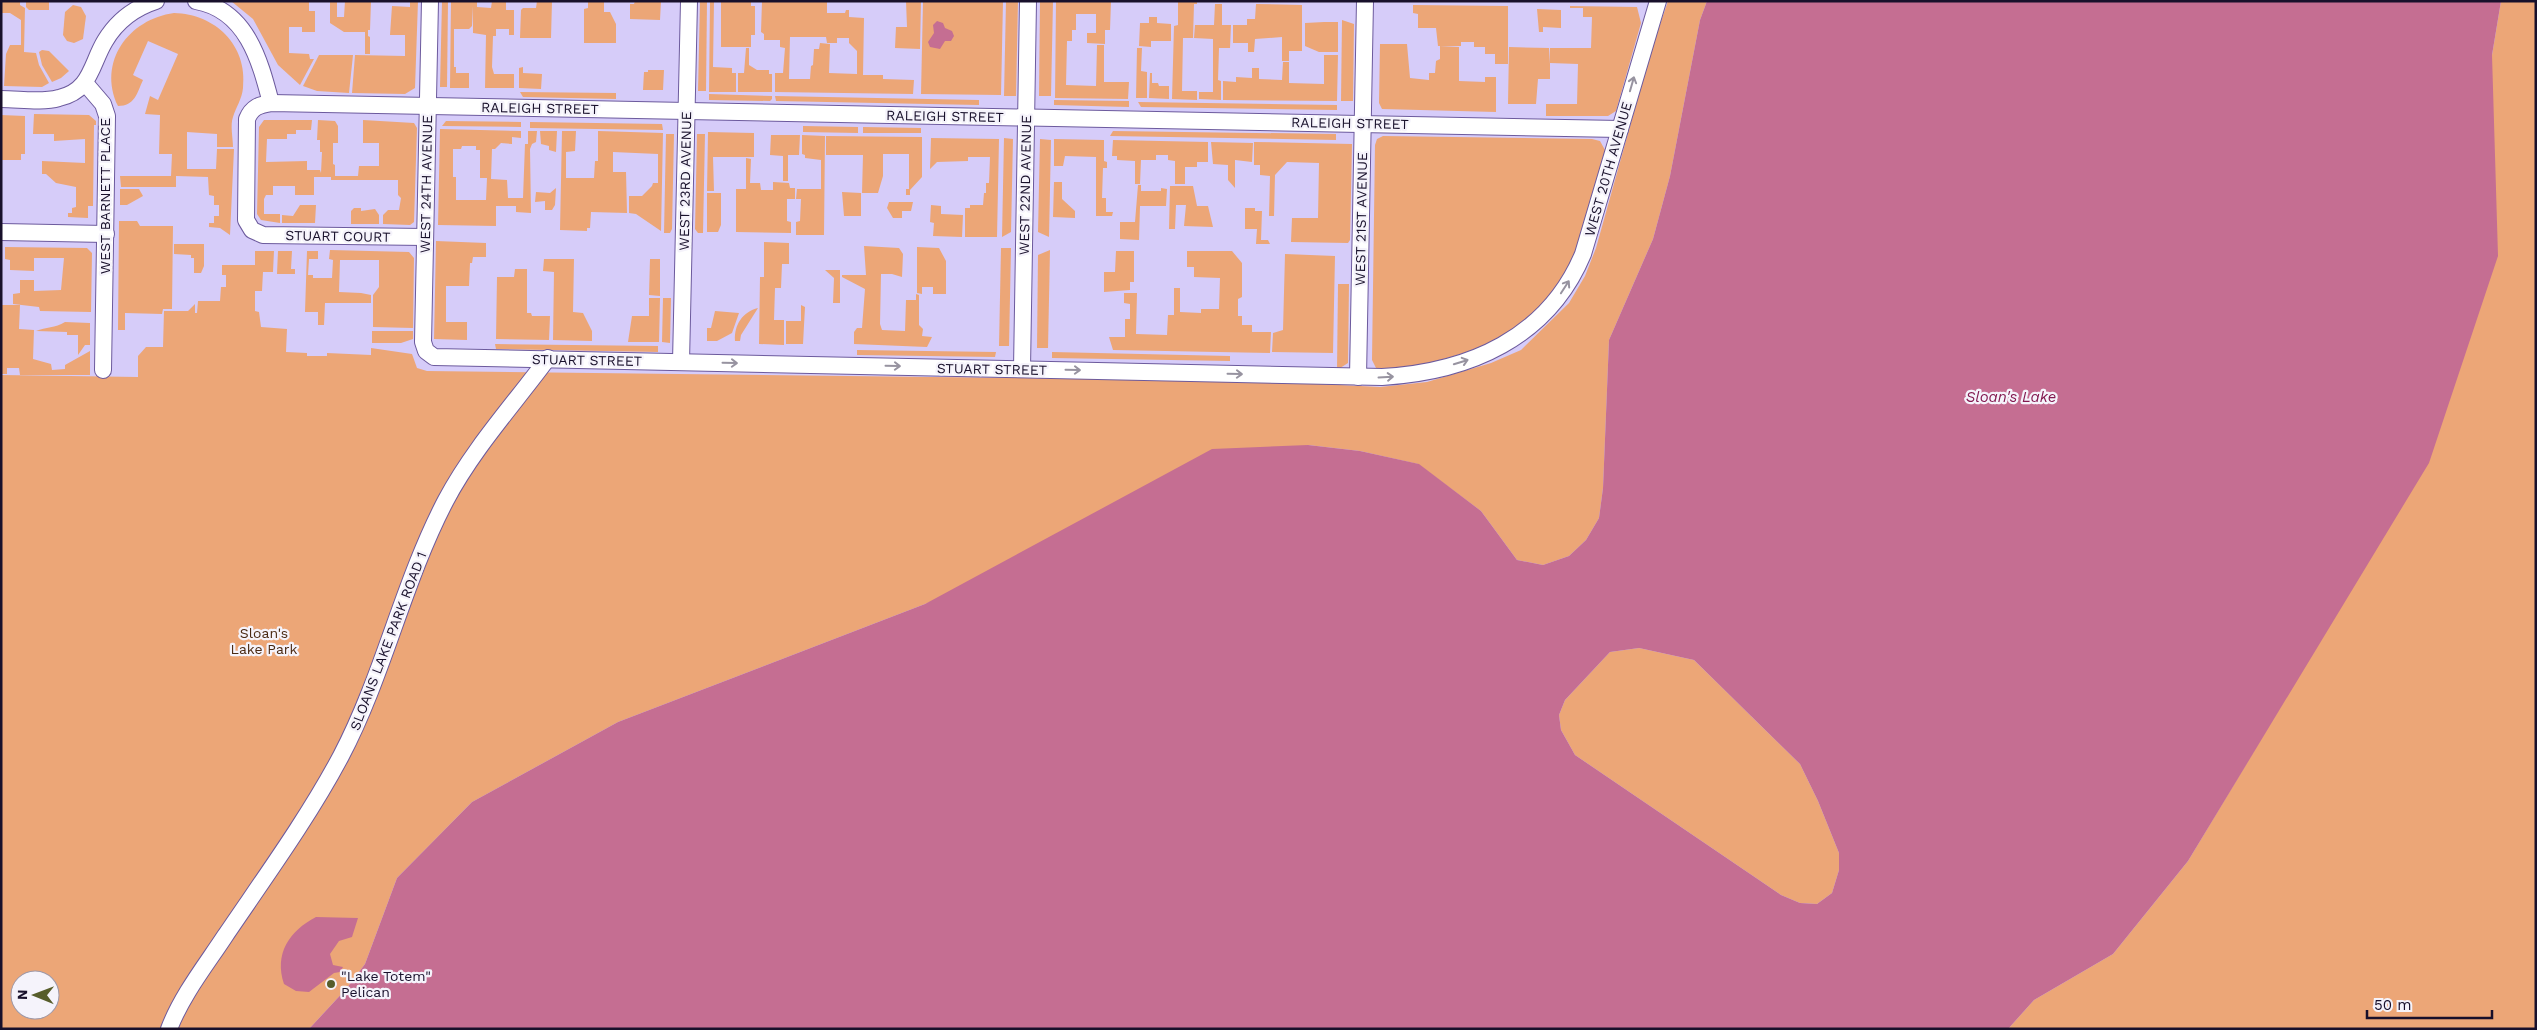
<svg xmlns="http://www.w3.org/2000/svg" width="2537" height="1030" font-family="'Work Sans',sans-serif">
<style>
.green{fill:#eca677;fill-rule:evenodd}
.water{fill:#c56e92;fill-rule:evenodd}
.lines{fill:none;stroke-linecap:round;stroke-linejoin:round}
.street-casing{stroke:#6c5a9d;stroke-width:18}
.street{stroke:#fff;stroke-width:16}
.oneway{stroke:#9793a0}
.poi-dot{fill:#575d2b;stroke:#f5f3fb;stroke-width:2}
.labels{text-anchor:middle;stroke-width:4.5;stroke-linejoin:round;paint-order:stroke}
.street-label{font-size:14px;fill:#18102b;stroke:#f5f3fb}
.park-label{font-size:14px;fill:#4a2a13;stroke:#f5f3fb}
.poi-label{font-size:14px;fill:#18102b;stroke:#f5f3fb;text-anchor:start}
.water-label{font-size:15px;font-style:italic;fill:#831950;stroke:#f5f3fb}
</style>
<rect width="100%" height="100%" fill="#d6ccf9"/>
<!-- green -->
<g class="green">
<polygon points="1,1 20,2 20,5 25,8 24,52 36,53 39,65 49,83 42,87 4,86 6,54 10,45 21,45 21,20 10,13 1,13"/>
<polygon points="26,1 49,1 49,10 29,10 26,7"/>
<polygon points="231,1 309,1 309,11 315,11 315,32 302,32 302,27 289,27 289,53 309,54 310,59 314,59 300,85 278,65 253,19"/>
<polygon points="330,1 337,1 337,17 344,17 345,1 371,1 370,30 368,30 368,36 370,37 370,54 365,54 365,32 344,32 330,23"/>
<polygon points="410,1 418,1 415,88 405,94 352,93 355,55 405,56 405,35 390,35 392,6 410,7"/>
<polygon points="442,1 448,1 447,87 440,87"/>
<polygon points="451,1 477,1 477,7 491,8 492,1 506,1 506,10 514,10 514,35 509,35 509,29 496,29 496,36 493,36 492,67 494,74 514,74 514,88 485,88 486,35 473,33 473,6 472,26 469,29 454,29 454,67 456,67 456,73 469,73 469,88 450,88"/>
<polygon points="537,1 552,1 551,38 520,38 521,10 523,8 536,8"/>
<polygon points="588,1 604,1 604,12 610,12 616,24 616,43 584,43 584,9 588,8"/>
<polygon points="635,1 661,1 660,20 630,19 630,4 634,4"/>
<polygon points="700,1 707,1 706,91 698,91"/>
<polygon points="710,1 714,1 713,67 732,68 732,73 736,73 736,92 709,92"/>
<polygon points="721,1 751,1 751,6 755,6 755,35 751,35 751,47 721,47"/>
<path d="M762 1H827V13H845L846 10H849V17L864 18 863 75H883V79L914 80 913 94 775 92V73H783L785 48 780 47V40H764V34L761 32ZM790 37H826L827 43H837V38H849V43L857 51V74L829 73 830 44 820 43 819 49H814L813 65 811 66 810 79H789Z"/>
<polygon points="906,1 921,1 920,49 895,48 896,27 907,27"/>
<polygon points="923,1 1003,1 1001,95 921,94"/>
<polygon points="1006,1 1018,1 1016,96 1004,96"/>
<polygon points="1040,1 1053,1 1051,96 1039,96"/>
<polygon points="1056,1 1111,1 1110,30 1105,30 1105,44 1087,43 1087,33 1096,33 1096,14 1076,14 1076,30 1072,30 1072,41 1067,41 1066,85 1096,86 1097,45 1104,45 1104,82 1129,82 1128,99 1055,98"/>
<polygon points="1178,1 1197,1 1197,4 1194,4 1193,38 1183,38 1182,91 1197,91 1197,100 1172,99 1174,26 1178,25"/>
<path d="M1668 1H1707L1700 20 1670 176 1653 239 1609 340 1603 488 1599 518 1586 540 1569 556 1543 565 1517 560 1481 511 1418 464 1360 451 1308 445 925 604 618 722 472 802 397 878 365 964 347 988 309 1029H1V375L138 377V356L146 347H163L164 311H188L195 304V313H197L198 301H220L221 287H226V275H222V265H255V251H274L273 272H263L262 291H255V311L259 312 261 327 287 329 286 352 307 353V356H327V353L371 355V348L412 354 417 368 427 371 1260 381 1380 387 1427 382 1491 363 1521 350 1569 303 1585 276 1596 248 1651 51ZM20 980H50V1010H20Z"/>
<polygon points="2501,1 2536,1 2536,1029 2008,1029 2034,1000 2113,954 2188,861 2308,661 2492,55"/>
<polygon points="1215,4 1222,4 1222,25 1231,25 1230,48 1219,48 1218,80 1221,81 1221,100 1199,99 1199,92 1213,92 1213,39 1194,38 1195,25 1214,25"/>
<polygon points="1256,4 1302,5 1302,51 1289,51 1289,61 1282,61 1282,37 1255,39 1254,52 1248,52 1248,43 1233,43 1233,25 1247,25 1247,19 1255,19"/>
<polygon points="73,5 81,7 86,16 83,39 74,43 67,41 63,35 65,12"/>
<polygon points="1413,5 1508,6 1508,64 1495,64 1495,54 1485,54 1485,47 1474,47 1474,42 1461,42 1461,46 1438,46 1436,28 1418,28 1418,14 1413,13"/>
<polygon points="1570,6 1637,7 1641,23 1616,111 1608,116 1546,116 1546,104 1577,104 1578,64 1550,63 1550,79 1538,79 1536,104 1508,104 1509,47 1549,48 1549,64 1550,48 1591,48 1592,17 1583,17 1583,8 1570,8"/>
<polygon points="1537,9 1561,10 1561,28 1543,27 1543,32 1539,32"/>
<path d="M174 13C215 14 248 45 243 88 242 99 236 107 233 117 230 125 233 138 233 147H217V134L187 132V169H216L217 149H234L230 235 220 228 209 227V223H214V216H219V205H214V196L209 195 208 177 176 176V187H121L120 176H171L172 154H159L160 115 145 114 150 96 158 100 178 54 148 41 133 75 143 80C137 93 135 106 118 106 97 62 129 19 174 13Z"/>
<polygon points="1149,17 1157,17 1157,23 1171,24 1171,41 1151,41 1151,47 1139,46 1140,23 1149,23"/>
<polygon points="1342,20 1354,24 1353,101 1341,101"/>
<polygon points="1324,22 1338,22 1338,52 1319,52 1305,46 1305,23"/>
<polygon points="1380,44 1407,44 1410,78 1429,80 1429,73 1435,73 1436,61 1440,59 1440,46 1459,47 1459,81 1485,82 1485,77 1496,77 1496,112 1382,109 1379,103"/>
<polygon points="746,48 749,48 749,65 757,70 769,70 769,74 772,74 772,92 738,92 738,73 744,73"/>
<polygon points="1137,48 1142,48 1141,71 1147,72 1147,98 1136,98"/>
<polygon points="42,50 49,51 69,71 61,78 52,82 42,65 39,52"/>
<polygon points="319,55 353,55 349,93 317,91 303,86"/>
<polygon points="1324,55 1338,55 1337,101 1223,100 1223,81 1236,82 1236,77 1252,78 1252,68 1259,68 1259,79 1282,80 1283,62 1289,62 1289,83 1324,84"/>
<polygon points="523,67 523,73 542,74 541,89 519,88 519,68"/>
<polygon points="648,70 664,70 663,90 643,90 644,72 648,72"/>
<polygon points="1150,73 1152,73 1152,83 1158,83 1159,86 1169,86 1169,99 1149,98"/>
<polygon points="520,92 616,93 616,99 523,97"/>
<polygon points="709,94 772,96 772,99 770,101 709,100"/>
<polygon points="775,96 979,100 979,105 776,101"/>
<polygon points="1054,100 1129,101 1129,107 1054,105"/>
<polygon points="1138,102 1337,105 1337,110 1141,107"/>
<polygon points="34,114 89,115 96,121 96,125 94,125 93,206 88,206 88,218 68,217 68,213 72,213 72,208 76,207 76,187 56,183 46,174 42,174 42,161 85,163 85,139 54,141 54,134 33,134"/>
<polygon points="1,115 25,116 25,154 21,154 21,160 1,160"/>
<polygon points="264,120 312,120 311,130 296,130 296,134 287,134 287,139 267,139 266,162 307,161 307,170 320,170 321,173 322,152 320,152 320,140 317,140 318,120 335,121 338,126 338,143 333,143 333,164 335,165 335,176 358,176 359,166 379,166 379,143 363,143 363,120 414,123 417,128 414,222 410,225 383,224 383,215 388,210 399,210 401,198 398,195 398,180 331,180 331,177 314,177 314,195 295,195 295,186 273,186 273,195 266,195 264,199 264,214 280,214 280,223 261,220 257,214 259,127"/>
<polygon points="446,121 521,122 521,127 442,126"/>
<polygon points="530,122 662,124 663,130 530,128"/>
<polygon points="803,126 858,127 858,133 803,132"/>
<polygon points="863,127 921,128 921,133 863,133"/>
<path d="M440 129 521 131V138L512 137V144L501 143 495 149H492L491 179 507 180 508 198H523L525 144H528V131H537L536 142 532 144 530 149 531 213 516 212V206H496V226L438 225ZM462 146H476V150H480V178H487L486 200H456V177H453V149H461Z"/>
<polygon points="540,131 557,131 556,152 549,150 549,146 541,144"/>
<polygon points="562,131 576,131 575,151 566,152 566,178 594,178 595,161 598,161 598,131 663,133 661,231 636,214 629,213 629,196 642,196 652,186 653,183 658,183 658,154 613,152 613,172 626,172 627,213 591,212 590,228 587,228 587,231 560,230"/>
<polygon points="1113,131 1336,134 1336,140 1110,136"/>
<polygon points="708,132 754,133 754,157 713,157 714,191 707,191"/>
<polygon points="666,134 674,134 672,229 670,233 664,233"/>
<polygon points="697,134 705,134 703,233 698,233 695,229"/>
<polygon points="771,135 800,135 799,155 788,155 788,181 783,181 783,156 770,155"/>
<polygon points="802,135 825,136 824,235 796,235 796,222 800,221 801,199 796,199 797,189 821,189 821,160 805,158 805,155 802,154"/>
<polygon points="826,136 922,137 922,177 910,190 910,195 906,195 906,189 909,189 909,154 883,154 883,176 878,193 862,193 863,155 826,155"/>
<path d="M1383 136 1592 139 1600 141 1605 150C1601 169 1595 187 1589 206 1582 231 1576 259 1562 281 1534 324 1488 348 1440 360 1424 364 1391 374 1376 368L1372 360 1375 145 1377 139Z"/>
<polygon points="931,138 999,139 997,237 965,237 965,208 970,208 970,205 983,205 984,193 986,193 986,183 989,183 990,157 968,157 968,161 937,162 930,169"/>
<polygon points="1004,138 1013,139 1011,232 1002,237"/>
<polygon points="1040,139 1051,140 1049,237 1038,232"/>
<polygon points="1054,139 1104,140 1104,161 1107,162 1107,168 1103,168 1102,198 1106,198 1106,212 1113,212 1112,216 1096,216 1096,157 1065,156 1063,166 1054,166"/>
<polygon points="1113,140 1208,142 1208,162 1197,162 1197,167 1185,167 1185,184 1175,184 1175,161 1168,160 1168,155 1156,155 1156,160 1141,160 1140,184 1135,184 1135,161 1117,160 1117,156 1112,156"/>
<polygon points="1211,142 1253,143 1252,162 1235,160 1235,188 1228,180 1228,165 1213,164"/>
<polygon points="1254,142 1352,144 1350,240 1348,243 1291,242 1292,218 1318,218 1319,163 1287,162 1275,175 1274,216 1269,216 1270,176 1260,175 1260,165 1254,165"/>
<polygon points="746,158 751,159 750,183 760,183 761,190 773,190 773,182 789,183 790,188 795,188 795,199 787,199 787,221 791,222 791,233 736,232 736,189 746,189"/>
<polygon points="1054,182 1062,182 1062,199 1075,211 1075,218 1053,217"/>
<polygon points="1138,185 1141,185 1141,191 1161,191 1161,188 1167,189 1166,206 1140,206 1139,240 1120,239 1120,222 1135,222"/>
<polygon points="1170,186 1193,186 1197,206 1208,206 1213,227 1184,226 1186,205 1176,205 1175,229 1169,229"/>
<polygon points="556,188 555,205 552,210 545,210 545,201 535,202 536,192 550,193"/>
<polygon points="120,189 139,189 143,196 127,205 120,205"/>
<polygon points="842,192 861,193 861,216 844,216"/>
<polygon points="707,193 721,193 721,225 718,232 707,232"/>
<polygon points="889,202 913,202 911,211 902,211 902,218 893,218 887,208"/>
<polygon points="300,205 316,205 315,223 282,223 282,215 293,216"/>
<polygon points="931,205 941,206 941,214 963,215 962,237 933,236 934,223 930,222"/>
<polygon points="354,208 361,208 361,211 375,209 379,215 379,224 351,224 351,211"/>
<polygon points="1245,208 1255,208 1255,211 1262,211 1261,240 1268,240 1270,244 1256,244 1257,229 1245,229"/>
<polygon points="119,221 137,221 140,226 173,226 172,309 163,309 162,314 125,313 125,330 118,330"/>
<polygon points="436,241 486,243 486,257 473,257 472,263 470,263 469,286 446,286 446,322 467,322 467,340 434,339"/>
<polygon points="764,242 789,243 789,264 782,264 781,288 775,288 774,320 784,320 784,345 759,344 760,277 764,277"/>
<polygon points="174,244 204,244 204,266 201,273 194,273 194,258 191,258 191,255 174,254"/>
<polygon points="864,246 899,248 903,254 902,277 892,274 881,274 880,324 882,330 905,331 906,300 916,300 916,294 919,295 919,325 923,329 922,336 932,337 927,347 854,344 854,332 857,328 862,328 865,289 842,277 842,275 866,275"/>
<polygon points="5,247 87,248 92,253 91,312 40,311 39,307 13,304 13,294 20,293 20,280 34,280 34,291 61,290 64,258 34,258 34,271 10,270 10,260 5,259"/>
<polygon points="917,247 939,248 946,261 946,294 933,294 933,287 922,287 922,294 917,293"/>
<polygon points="1001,248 1011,248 1009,346 999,346"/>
<polygon points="330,250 409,252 414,258 413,328 373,327 373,295 379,287 379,260 340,260 339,292 361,293 371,295 371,303 325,303 324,325 318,325 318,312 305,312 307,251 318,251 318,259 309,259 308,275 313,275 313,278 332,278 333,260 329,259"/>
<polygon points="1050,250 1048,348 1037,348 1038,255"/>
<polygon points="278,251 292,251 291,269 295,269 295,274 277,274"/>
<polygon points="1116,251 1134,251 1134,282 1130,282 1130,290 1104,292 1104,272 1115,272"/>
<polygon points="1187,251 1232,251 1242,263 1242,297 1238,299 1238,316 1242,316 1242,325 1252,325 1252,332 1271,332 1270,353 1113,350 1109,337 1125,337 1125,319 1130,319 1130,304 1124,303 1124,293 1137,293 1136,334 1167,335 1168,315 1174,315 1174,288 1180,288 1180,312 1201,313 1201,309 1219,309 1220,278 1194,277 1194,267 1187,267"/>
<polygon points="1285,254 1335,256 1333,353 1272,352 1273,333 1283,330"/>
<polygon points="544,259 574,259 573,312 583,313 592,331 592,341 553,340 554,272 543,271"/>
<polygon points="650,259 660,259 660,296 649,295"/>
<polygon points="515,269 527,269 527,313 531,313 532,316 550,316 549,340 496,339 497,277 514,277"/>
<polygon points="825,270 840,270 840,303 833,303 834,278"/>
<polygon points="1338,284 1349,284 1348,363 1337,370"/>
<polygon points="649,298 660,298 659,342 628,342 632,316 649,316"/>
<polygon points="663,298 671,298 670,343 662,342"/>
<polygon points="1,305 20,305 19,329 34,330 33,359 51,364 52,370 65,369 65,365 90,351 90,375 20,375 19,368 7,368 7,374 1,374"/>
<polygon points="801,305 805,307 803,344 786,344 786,321 801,321"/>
<path d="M758 308 741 335 740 341H735C734 324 743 312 758 308Z"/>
<polygon points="715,311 739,313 732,333 717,341 707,341 707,328 711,328"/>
<path d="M65 322 90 323V345H85L78 355V335H67V332L36 331C46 327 55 328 65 322Z"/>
<polygon points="372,331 413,331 413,339 401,343 372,343"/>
<polygon points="495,344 658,346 658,352 496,349"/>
<polygon points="857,350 996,352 995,357 857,355"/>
<polygon points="1052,352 1230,356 1230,361 1052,358"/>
<polygon points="1639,648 1694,660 1800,764 1818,801 1839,853 1839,870 1832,893 1817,904 1800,903 1781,895 1575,755 1561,730 1559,715 1565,700 1610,652"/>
</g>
<!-- water -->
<g class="water">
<path d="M1707 1H2501L2492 55 2498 256 2429 463 2188 861 2113 954 2034 1000 2008 1029H309L347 988 365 964 397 878 472 802 618 722 925 604 1212 449 1308 445 1360 451 1419 464 1481 511 1517 560 1543 565 1569 556 1586 540 1599 518 1603 488 1609 340 1653 239 1670 176 1700 20ZM1639 648 1694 660 1800 764 1818 801 1839 853V870L1832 893 1817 904 1800 903 1781 895 1575 755 1561 730 1559 715 1565 700 1610 652Z"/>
<polygon points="937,21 943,23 945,28 952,31 954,36 951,41 945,41 940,49 930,47 928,42 934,33 933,25"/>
<path d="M316 917 358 918 352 937 339 941 330 954 333 965 343 967 340 972 334 973 309 992 296 991 284 984C274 954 289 931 316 917Z"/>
</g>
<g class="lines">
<defs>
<g id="street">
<path d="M196 1C247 10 260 61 271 103"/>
<path d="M430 1 423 342 426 351 434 357 1382 377C1469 372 1548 338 1583 254L1658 1"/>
<polyline points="85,83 103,104 107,116 103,370"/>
<path d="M1 99C20 99 41 103 59 98 91 91 91 64 105 41 117 21 134 8 156 1"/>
<polyline points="1,232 106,234"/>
<path d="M425 237 263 235 252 230 246 220 247 119C252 107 259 105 271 103L1620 129"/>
<polyline points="681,362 689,1"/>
<polyline points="1022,369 1028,1"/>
<polyline points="1358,377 1365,1"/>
<path d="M169 1029C182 995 206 965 225 936 265 877 308 818 341 756 384 674 403 582 446 500 473 449 514 404 548 358"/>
</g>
</defs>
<!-- street casing -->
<use href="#street" class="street-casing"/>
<!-- street -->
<use href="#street" class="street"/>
</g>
<!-- one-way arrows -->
<defs><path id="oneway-shaft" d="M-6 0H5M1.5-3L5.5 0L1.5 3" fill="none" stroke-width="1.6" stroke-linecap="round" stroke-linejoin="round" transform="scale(1.25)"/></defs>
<g class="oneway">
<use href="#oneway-shaft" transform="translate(1632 84) rotate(-74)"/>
<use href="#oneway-shaft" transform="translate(1565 287) rotate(-57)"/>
<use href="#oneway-shaft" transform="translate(1461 362) rotate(-17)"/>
<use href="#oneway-shaft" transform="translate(730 363) rotate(1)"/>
<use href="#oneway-shaft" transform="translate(893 366) rotate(1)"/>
<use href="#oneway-shaft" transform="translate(1073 370) rotate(1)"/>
<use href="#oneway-shaft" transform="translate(1235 374) rotate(1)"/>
<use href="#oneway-shaft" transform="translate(1386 377) rotate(-3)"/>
</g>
<!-- markers -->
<circle class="poi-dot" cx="331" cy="984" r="5"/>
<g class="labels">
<!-- street labels -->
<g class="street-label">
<text transform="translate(540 108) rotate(1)" y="5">RALEIGH STREET</text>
<text transform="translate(945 116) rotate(1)" y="5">RALEIGH STREET</text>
<text transform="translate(1350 123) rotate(1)" y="5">RALEIGH STREET</text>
<text transform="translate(1608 169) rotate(-74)" y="5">WEST 20TH AVENUE</text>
<text transform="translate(685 181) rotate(-89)" y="5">WEST 23RD AVENUE</text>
<text transform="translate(426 184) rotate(-89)" y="5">WEST 24TH AVENUE</text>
<text transform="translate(1025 185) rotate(-89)" y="5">WEST 22ND AVENUE</text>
<text transform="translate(105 196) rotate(-90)" y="5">WEST BARNETT PLACE</text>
<text transform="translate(1361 219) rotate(-89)" y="5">WEST 21ST AVENUE</text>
<text transform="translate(338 236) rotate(1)" y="5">STUART COURT</text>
<text transform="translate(587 360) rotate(1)" y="5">STUART STREET</text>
<text transform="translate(992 369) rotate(1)" y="5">STUART STREET</text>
<text transform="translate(388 641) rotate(-69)" y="5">SLOANS LAKE PARK ROAD 1</text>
</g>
<!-- park labels -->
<g class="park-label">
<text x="264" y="638">Sloan's<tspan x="264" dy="16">Lake Park</tspan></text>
</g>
<!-- poi labels -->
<g class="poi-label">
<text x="341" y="981">"Lake Totem"<tspan x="341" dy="16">Pelican</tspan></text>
</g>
<!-- water labels -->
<g class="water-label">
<text x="2011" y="402">Sloan's Lake</text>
</g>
</g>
<!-- border -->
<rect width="2537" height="1030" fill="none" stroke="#18102b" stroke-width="5"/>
<!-- north arrow -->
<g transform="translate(35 995) rotate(271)"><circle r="24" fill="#f5f3fb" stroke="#9d98a8"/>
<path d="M0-4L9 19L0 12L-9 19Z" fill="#575d2b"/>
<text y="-8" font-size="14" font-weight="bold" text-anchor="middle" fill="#18102b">N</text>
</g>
<!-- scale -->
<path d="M2367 1010v8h125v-8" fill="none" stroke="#18102b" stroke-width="2.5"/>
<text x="2374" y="1010" font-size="15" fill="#18102b" stroke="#f5f3fb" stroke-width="4" paint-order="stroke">50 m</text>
</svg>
